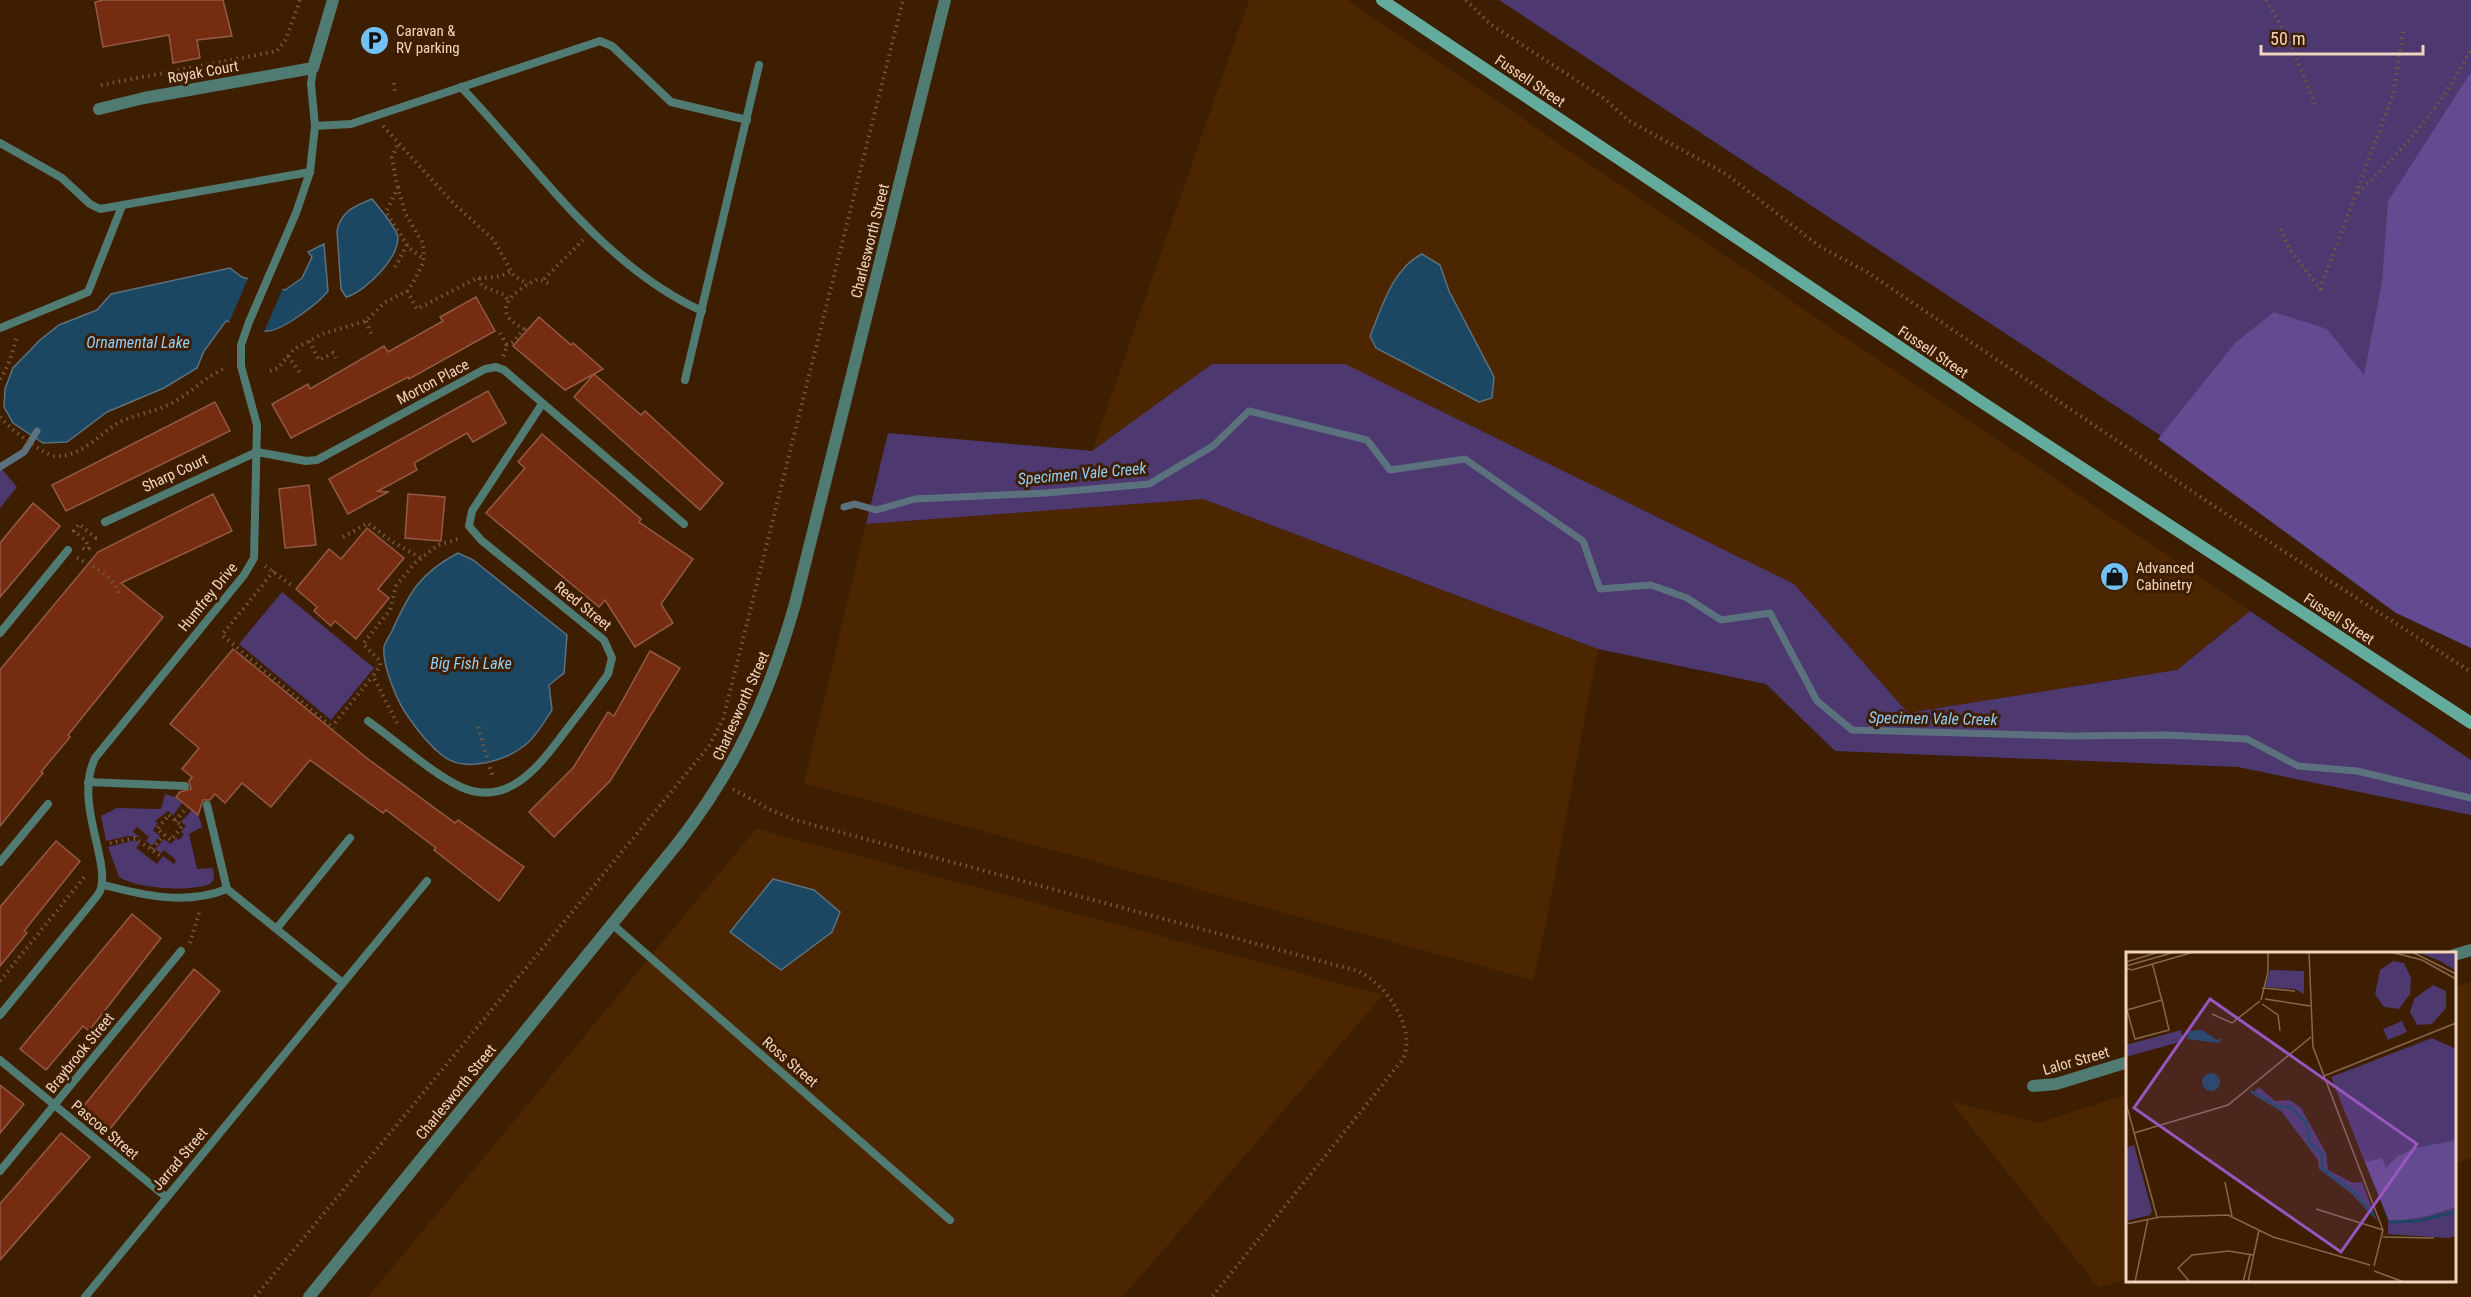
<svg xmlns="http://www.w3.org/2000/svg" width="2471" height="1297" font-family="'Roboto Condensed',sans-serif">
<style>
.built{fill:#4b2600}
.green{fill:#4d386f}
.forest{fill:#644a90}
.water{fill:#1b4762;stroke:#5b717e;stroke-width:1.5}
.pier{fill:#3e1e00}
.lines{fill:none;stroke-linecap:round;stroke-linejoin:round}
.stream{stroke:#5b717e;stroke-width:7}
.building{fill:#762c10;stroke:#945a46;stroke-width:1.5}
.path{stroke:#75573c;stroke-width:4;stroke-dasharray:1.5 4.5;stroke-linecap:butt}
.lane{stroke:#507b72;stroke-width:8}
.street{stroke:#507b72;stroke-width:12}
.secondary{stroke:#63ab9c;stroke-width:12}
.labels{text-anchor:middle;stroke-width:6;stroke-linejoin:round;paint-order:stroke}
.poi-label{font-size:15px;fill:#f0d4c0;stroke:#3e1e00;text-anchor:start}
.street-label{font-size:15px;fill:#f0d4c0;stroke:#3e1e00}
.water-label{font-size:16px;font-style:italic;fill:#92cef8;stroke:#3e1e00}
.inset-river{fill:none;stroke:#1b4762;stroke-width:3}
.inset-road{fill:none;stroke:#85674d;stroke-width:1.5}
.view{fill:#9856bf;fill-opacity:0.15;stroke:#9856bf;stroke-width:3}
.inset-edge{fill:none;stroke:#f0d4c0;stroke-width:3}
</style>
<rect width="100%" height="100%" fill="#3e1e00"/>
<!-- built -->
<g class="built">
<polygon points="1249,0 1347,0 2250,611 2177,670 1908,713 1794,584 1092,451"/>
<polygon points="1203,499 1598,649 1544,934 1533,980 804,783 866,524"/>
<polygon points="756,829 1383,995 1123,1297 368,1297"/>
<polygon points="2471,982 2471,1158 2455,1164 2455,987"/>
<polygon points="2127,1094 2127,1279 2099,1288 1951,1102 2039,1123"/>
</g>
<!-- green -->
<g class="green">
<polygon points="1499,0 2471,0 2471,640"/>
<polygon points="1212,364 1345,364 1794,584 1908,713 2177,670 2250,611 2471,760 2471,815 2238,767 1835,751 1766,684 1598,649 1203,499 866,524 888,433 1092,451"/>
<polygon points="0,467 17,487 0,508"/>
<polygon points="282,592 374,668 331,720 239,644"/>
<polygon points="165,794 175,797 182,803 173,815 168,811 155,821 158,823 153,830 160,836 152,846 146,841 149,837 137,827 133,832 140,837 128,836 106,841 101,816 117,808 161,809"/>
<path d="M192 810 199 817 202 827 189 834 197 869 213 868 214 879 210 884C189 892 139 889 119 877L108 847 135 840 140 843 136 848 157 864 163 856 174 864 176 860 164 850 161 853 155 849 164 839 171 844 176 838 179 840 184 834 181 832 186 826 181 822Z"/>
</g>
<!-- forest -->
<polygon class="forest" points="2471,72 2471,648 2396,613 2158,439 2236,342 2274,312 2327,329 2364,375 2382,282 2388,201"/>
<!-- water -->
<g class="water">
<path d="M372 199C380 209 392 222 397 234 404 254 364 293 346 297L341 289 337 231C341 211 355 206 372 199Z"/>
<path d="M324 244 328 291C319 303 282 331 267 331 255 332 239 325 226 321L204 351 197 368 164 388 107 412 67 442 43 443 13 423 4 407 5 389 13 368 40 340 59 325 97 310 111 294 230 268 242 277 285 290 302 278 312 257 308 252Z"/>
<path d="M1422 254 1440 265 1449 291 1494 377 1492 398 1479 402 1376 348 1370 336C1382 307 1393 268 1422 254Z"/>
<path d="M458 553 473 560 567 635 564 673 549 685 552 710C544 722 536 737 524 746 504 761 465 773 443 756 429 745 417 730 407 715 397 701 382 665 384 647 385 642 390 635 392 631 409 593 420 573 458 553Z"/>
<polygon points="773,879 814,890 840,912 832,932 781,970 730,932"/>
</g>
<!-- pier -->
<polygon class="pier" points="249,276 284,286 263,334 228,325"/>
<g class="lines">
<!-- stream -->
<g class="stream">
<polyline points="0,467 24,452 37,431"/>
<polyline points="844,507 855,504 876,510 915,499 1046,493 1149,484 1213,446 1249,411 1367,440 1390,470 1465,459 1583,541 1600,589 1651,585 1687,598 1721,620 1770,613 1817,701 1852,730 2072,736 2167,735 2247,739 2298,766 2357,771 2471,798"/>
</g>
</g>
<!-- building -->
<g class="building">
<polygon points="104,0 223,0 232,36 197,40 200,58 173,63 169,35 103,47 95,2"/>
<polygon points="476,297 495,331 409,379 408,377 291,438 272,404 308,384 310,389 384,346 388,352 443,321 440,317"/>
<polygon points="539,317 571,345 573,343 603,369 565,390 513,346"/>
<polygon points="594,374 641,415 645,411 723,483 700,510 574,397"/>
<polygon points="488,391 506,423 473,442 467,433 414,463 417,470 378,491 388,492 348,514 329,479"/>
<polygon points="215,402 230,431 66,511 52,485"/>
<polygon points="542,434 641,519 639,522 693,559 661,604 673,623 635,647 605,600 599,607 486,513 525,468 518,462"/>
<polygon points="309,485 316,545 285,548 279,489"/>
<polygon points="213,494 232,531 121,583 163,617 68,735 70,737 41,772 43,773 0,826 0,670 98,552"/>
<polygon points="408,494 445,497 441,541 405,538"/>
<polygon points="33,503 60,526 0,597 0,543"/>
<polygon points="367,528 404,558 378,589 389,598 356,639 335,621 331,626 314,611 317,607 296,589 329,549 341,559"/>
<polygon points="233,649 368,759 455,823 458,820 524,867 499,901 434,850 436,848 386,810 383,813 310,760 271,807 242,783 225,803 215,794 210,800 203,800 198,815 176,797 180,792 191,789 189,781 192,777 182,769 199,748 170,724"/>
<polygon points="650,651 680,668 610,781 554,837 529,812 573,768 608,712 614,716"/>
<polygon points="56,841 80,861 24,931 27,933 0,966 0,907"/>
<polygon points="132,914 161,938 89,1031 83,1026 46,1070 20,1049"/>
<polygon points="194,969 220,991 110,1129 83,1107"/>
<polygon points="0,1085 24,1104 0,1133"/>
<polygon points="61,1133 90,1157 0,1260 0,1204"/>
</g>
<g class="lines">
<!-- path -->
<g class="path">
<polyline points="1466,0 1490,24 1605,99 1629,121 1726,174 1819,246 1867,272 2217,508 2471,672"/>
<polyline points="2266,0 2289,40 2315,104"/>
<polyline points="394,83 395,93"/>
<polyline points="101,85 277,51 286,39 300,0"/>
<polyline points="383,126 454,204 493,239 514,276 528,284"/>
<polyline points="398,187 386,212 409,248 424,259"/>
<path d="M2358 193C2405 147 2441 108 2471 49"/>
<polyline points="2281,229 2290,250 2320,289 2393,95 2403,32"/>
<polyline points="395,267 407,245"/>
<polyline points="479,278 482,286 505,295 508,301"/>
<polyline points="544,279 583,240"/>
<polyline points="407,291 417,309 475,279 501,276 511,271"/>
<polyline points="366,321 372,336"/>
<polyline points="500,333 507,346 503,357"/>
<polyline points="309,341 319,360 333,353 336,358"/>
<path d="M506 345 513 342 524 329C488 311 513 291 538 279L550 284"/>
<polyline points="288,356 301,374"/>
<polyline points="270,371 278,368 294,349 322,334 366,321 384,303 407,291 413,283 423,263 424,251 422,242 405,213 396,180 392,158 398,143"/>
<path d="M0 379C9 366 13 351 17 336"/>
<path d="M0 417C8 427 44 456 56 456 80 457 98 436 116 424 133 414 154 413 172 403 191 393 205 377 225 368"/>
<polyline points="343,537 368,523 391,541 421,558"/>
<polyline points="83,548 85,550 89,548 86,541 74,531 79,524 96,538 99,535"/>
<path d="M77 558C92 565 113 577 119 593"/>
<polyline points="265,566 294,587"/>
<polyline points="274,571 222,635 334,729"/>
<polyline points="335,723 373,676"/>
<polyline points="397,723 373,676 380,666 380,661 363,644 390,610 396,586 415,563 438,545 461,538"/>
<polyline points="478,727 493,778"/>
<path d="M733 789 771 810 795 820 1358 971C1386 984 1417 1028 1403 1059L1212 1297"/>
<polygon points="169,815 182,826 171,840 157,829"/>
<polyline points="175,821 187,807"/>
<polyline points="110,843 135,838 162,857"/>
<polyline points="152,849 164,835"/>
<polyline points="190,943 200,910"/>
<polyline points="0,981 86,875"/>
<polyline points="255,1297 709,746 723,719 903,0"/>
</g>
<!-- lane -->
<g class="lane">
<path d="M461 87C536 165 601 265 702 311"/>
<polyline points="315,126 351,124 600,41 612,46 671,102 747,120"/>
<polyline points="0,143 62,178 90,204 100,209 310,172"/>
<polyline points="0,328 88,292 122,206"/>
<polyline points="685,380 759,65"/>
<polyline points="105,522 257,452 306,461 317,460 485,369 496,367 504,370 684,524"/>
<polyline points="0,633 68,550"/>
<path d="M368 721C395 740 434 775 461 787 510 809 542 762 567 729 581 711 595 693 608 674L612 658 604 640 481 540 469 526 472 511 542 404"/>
<polyline points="88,782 185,786"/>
<polyline points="0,862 48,804"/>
<path d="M104 885C145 896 187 905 227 889"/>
<polyline points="612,924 950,1220"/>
<polyline points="277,928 350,838"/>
<polyline points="343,983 427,881"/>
<path d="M0 1015 97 896C117 871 72 806 95 758L244 575 254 558 257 425 241 366V345L249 322 296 213 310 172 315 126 311 84 313 68"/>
<polyline points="0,1060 166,1197"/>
<polyline points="0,1171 181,951"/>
<polyline points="85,1297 343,983 227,889 207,805"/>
</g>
<!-- street -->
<g class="street">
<polyline points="99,109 144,98 313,68 333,0"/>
<polyline points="2454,955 2471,950"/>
<polyline points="2033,1086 2056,1084 2128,1062"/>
<path d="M309 1297 678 843C738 765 768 698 795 604L945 0"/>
</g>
<!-- secondary -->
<polyline class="secondary" points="1382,0 1980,401 2471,723"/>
</g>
<!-- icons -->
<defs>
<symbol id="parking-disc" viewBox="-11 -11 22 22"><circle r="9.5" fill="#72c1f5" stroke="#3e1e00"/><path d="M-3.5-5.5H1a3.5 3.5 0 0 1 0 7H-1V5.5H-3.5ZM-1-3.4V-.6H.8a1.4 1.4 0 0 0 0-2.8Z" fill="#111"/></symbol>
<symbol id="shop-disc" viewBox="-11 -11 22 22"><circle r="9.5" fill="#72c1f5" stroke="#3e1e00"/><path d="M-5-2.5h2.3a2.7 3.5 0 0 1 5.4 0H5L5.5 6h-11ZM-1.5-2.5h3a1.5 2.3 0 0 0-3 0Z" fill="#111"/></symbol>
</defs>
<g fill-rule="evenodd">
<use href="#parking-disc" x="358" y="24" width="33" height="33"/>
<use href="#shop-disc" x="2098" y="560" width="33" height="33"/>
</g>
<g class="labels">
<!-- poi labels -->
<g class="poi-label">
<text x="396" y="36">Caravan &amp;<tspan x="396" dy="17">RV parking</tspan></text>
<text x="2136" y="573">Advanced<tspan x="2136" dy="17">Cabinetry</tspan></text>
</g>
<!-- street labels -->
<g class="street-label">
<text transform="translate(203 72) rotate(-10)" y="5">Royak Court</text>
<text transform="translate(1530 81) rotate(34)" y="5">Fussell Street</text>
<text transform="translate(870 241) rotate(-76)" y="5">Charlesworth Street</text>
<text transform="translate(1933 352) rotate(34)" y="5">Fussell Street</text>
<text transform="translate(433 382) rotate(-28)" y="5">Morton Place</text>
<text transform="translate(175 473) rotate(-25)" y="5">Sharp Court</text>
<text transform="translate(208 597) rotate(-51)" y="5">Humfrey Drive</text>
<text transform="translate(583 606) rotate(39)" y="5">Reed Street</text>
<text transform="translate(2339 619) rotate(33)" y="5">Fussell Street</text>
<text transform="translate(741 706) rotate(-66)" y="5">Charlesworth Street</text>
<text transform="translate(80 1053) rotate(-51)" y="5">Braybrook Street</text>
<text transform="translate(2076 1061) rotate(-16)" y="5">Lalor Street</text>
<text transform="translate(790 1062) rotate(41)" y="5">Ross Street</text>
<text transform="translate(456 1092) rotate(-51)" y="5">Charlesworth Street</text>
<text transform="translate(105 1130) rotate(40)" y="5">Pascoe Street</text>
<text transform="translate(180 1159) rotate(-50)" y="5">Jarrad Street</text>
</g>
<!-- water labels -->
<g class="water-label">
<text x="138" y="348">Ornamental Lake</text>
<text transform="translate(1082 473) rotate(-5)" y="6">Specimen Vale Creek</text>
<text x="471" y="669">Big Fish Lake</text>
<text transform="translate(1933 718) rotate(1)" y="6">Specimen Vale Creek</text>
</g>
</g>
<!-- overview -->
<g transform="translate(2126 952)">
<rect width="330" height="330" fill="#3e1e00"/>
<path d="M292 0 330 2V19L314 9ZM267 9 278 11 285 26 284 42 273 57 258 55 249 42 254 18ZM144 18 178 19V42L169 37 139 35ZM307 33 320 39V56L306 72 291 73 284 60 288 47ZM276 69 281 80 262 88 257 77ZM55 78 57 89 0 105V93ZM306 86 330 97V284L322 286 262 282V268L205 125ZM133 135 149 149 164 148 175 156 200 201 202 218 227 231 236 230 251 269 226 242 193 217 192 208 155 159 126 142ZM8 193 26 259 24 263 0 269V196Z" fill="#4d386f"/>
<path d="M330 188V255L302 264 264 270 239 210 256 206 260 216 272 204 290 196Z" fill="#644a90"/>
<path d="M76 78 91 88 97 86 93 91 61 87 63 79ZM76 130a9 9 0 1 1 18 0a9 9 0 1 1-18 0Z" fill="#1b4762"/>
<path class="inset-river" d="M125 139 152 155H164L180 171 183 190 196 202V217L229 241 248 264M263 270 291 269 330 260"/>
<path class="inset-road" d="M183 0 187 95 257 278 248 314M265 0 296 8 330 27M286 0 330 22M0 10 33 0M26 12 27 14 35 45 36 48 43 78 9 87 1 58 36 48M0 14 49 0M0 16 6 18 68 0M136 36 169 39M139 47 184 54M135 48 142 20V0M136 52 152 63 154 79M86 62 106 71 134 49M198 124 330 71M0 151 31 265M8 181 102 153 185 85M99 230 106 264M190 257 257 278M0 272 34 265 102 263 147 285 244 313M257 285 308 286M248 319 278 330M9 330 22 267M64 330 52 316 66 303 103 299 127 303M117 330 124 303M122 330 133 278"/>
<path class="view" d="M84 47 291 192 215 300 8 156Z"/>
<rect width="330" height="330" class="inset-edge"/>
</g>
<!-- scale -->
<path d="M2261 45v9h162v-9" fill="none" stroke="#f0d4c0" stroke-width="3"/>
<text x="2270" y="45" font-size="18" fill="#f0d4c0" stroke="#3e1e00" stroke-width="4.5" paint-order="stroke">50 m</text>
</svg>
